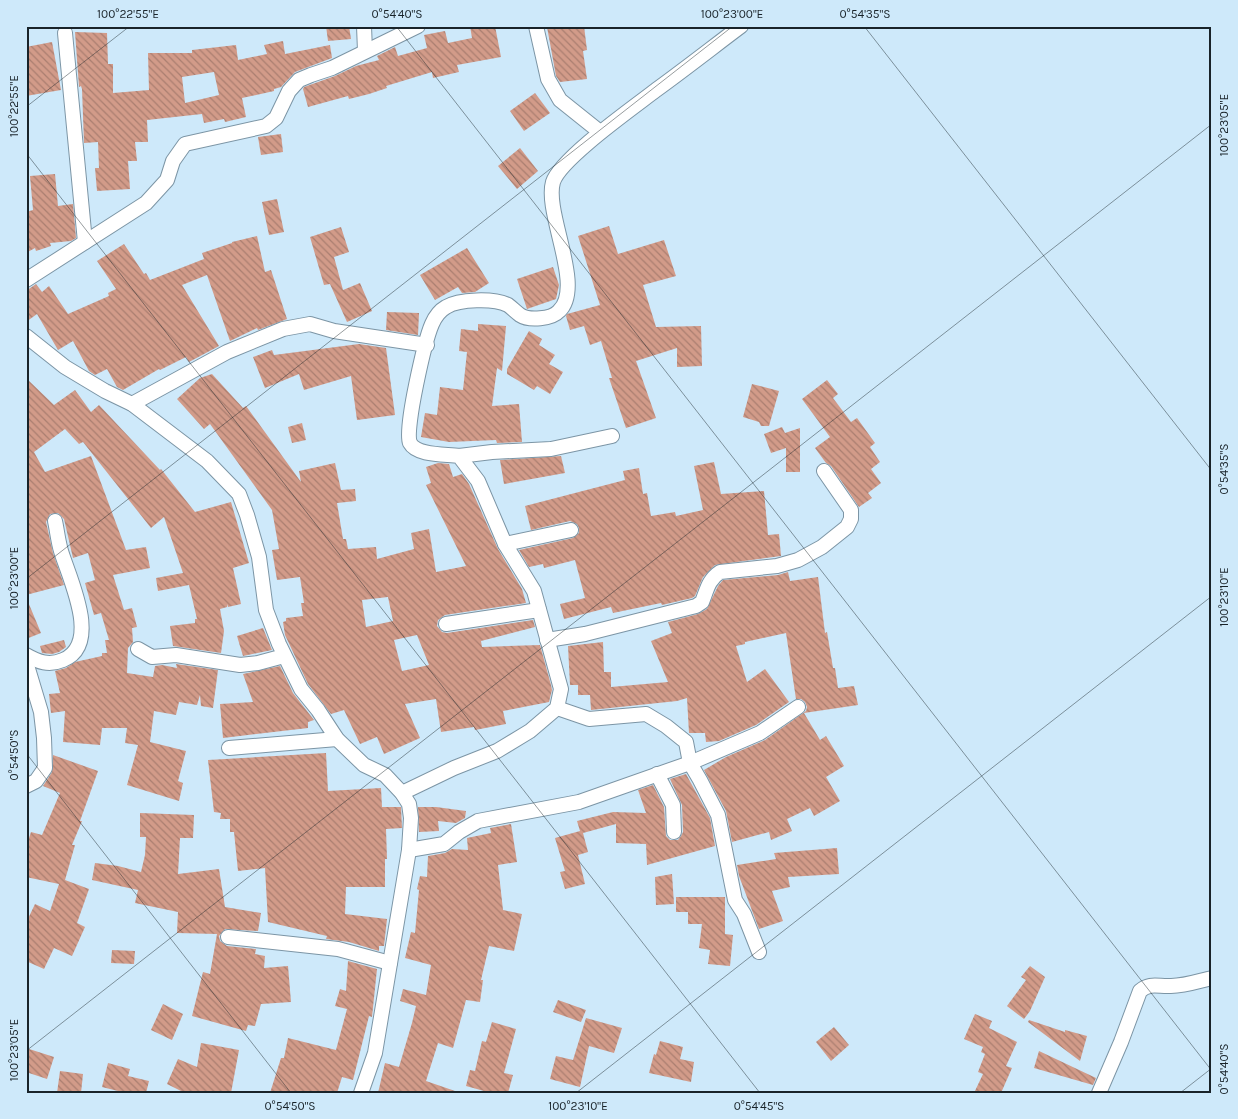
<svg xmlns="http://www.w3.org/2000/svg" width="1238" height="1119" font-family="Karla,sans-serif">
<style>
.building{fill:url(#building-back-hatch);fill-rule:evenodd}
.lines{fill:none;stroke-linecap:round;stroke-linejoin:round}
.minor-casing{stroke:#7c95a5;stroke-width:16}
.minor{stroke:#fff;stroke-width:14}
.ticks{fill:none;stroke:#192329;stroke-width:1;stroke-opacity:0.45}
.neatline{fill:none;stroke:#192329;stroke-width:2}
.ticks-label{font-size:12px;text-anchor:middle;fill:#192329}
</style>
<defs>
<pattern id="building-back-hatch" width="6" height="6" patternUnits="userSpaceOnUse" patternTransform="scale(1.25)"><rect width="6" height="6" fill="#d29b89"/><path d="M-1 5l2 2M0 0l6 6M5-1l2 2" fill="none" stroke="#aa7e70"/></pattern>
</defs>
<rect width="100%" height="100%" fill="#cee9fa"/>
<!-- building -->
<g class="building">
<polygon points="326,26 349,26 351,39 328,41"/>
<polygon points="470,26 495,26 501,57 457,65 459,72 433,78 432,72 386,86 387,88 369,94 349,99 348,96 308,107 303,89 304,87 335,76 356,66 379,60 377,56 395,47 398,56 427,48 424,35 445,31 448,43 472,38"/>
<polygon points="556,26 584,26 587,50 583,51 587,79 560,82 556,76 547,27"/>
<path d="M75 32 107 33 108 64H113V93L149 90 148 53H192V50L236 45 238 60 267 54 264 45 283 41 285 54 330 45 332 58 295 72 281 87 274 89V91L242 98 246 117 225 122 224 119 204 123 202 114 147 120 148 142H135L137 161H128L130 189 97 191 95 168H99L98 142 84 143 82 89 81 86 79 87ZM214 72 219 95 185 103 182 77Z"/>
<polygon points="52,42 61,90 26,96 26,47"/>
<polygon points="535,93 550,113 524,131 510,111"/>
<polygon points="281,134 283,152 261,155 258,137"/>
<polygon points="520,148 538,171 517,189 498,166"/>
<polygon points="55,174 58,206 73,204 76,238 71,241 50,243 51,246 36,251 35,248 26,253 26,212 33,210 30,176"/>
<polygon points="277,199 284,232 269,235 262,202"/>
<polygon points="609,226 618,254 664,240 676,276 643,285 656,327 701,326 702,366 677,367 677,348 636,361 656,418 626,428 609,378 612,378 601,341 590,345 584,326 570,330 566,316 567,314 600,305 578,236"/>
<polygon points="341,227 349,252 334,257 343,290 360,283 372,311 347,322 330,284 324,285 310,237"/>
<polygon points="257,236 265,272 271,270 287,319 258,330 257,328 230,341 207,275 182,285 219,346 189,362 186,357 160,370 159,369 123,390 117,387 107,369 95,375 89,371 73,341 58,350 37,314 26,322 26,291 36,284 42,292 49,286 68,314 109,296 108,293 116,289 97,261 124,244 144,274 146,273 150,280 204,259 202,253 232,243 232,242"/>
<polygon points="467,248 489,283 475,292 462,293 458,287 435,300 420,275"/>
<polygon points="553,267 559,285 556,299 527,309 517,279"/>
<polygon points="387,312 419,313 418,335 386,330"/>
<polygon points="478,324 506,326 502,371 497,368 492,406 519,404 522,442 497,443 496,440 449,442 421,437 425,413 437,415 440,387 463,390 467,352 459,351 461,329 478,331"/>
<polygon points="529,331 542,339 539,345 555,355 549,364 563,372 550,394 537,386 534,390 507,374 507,369"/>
<polygon points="359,344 386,348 395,415 357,420 351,376 304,390 299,374 265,388 253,357 272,350 274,355"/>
<path d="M212 374 243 408 246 406 301 482 299 471 335 463 341 490 355 489 356 501 337 503 343 539H346L348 549 376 547 377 559 414 549 411 533 429 529 436 572 466 566 426 485 431 483 426 467 438 463 449 464 453 477 462 474 469 484 498 549 522 589 526 603 445 615 438 620 437 626 442 632 447 633 533 620 535 627 481 641 482 647 540 645 551 685 552 690 549 702 503 711 506 724 475 730 474 727 441 732 436 699 405 704 420 738 384 754 377 737 360 744 344 710 331 714 308 684 285 635 283 622 286 621V618L303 616 301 603H304L300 577 277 580 272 550 279 549 272 510 210 424 204 429 177 399 200 378ZM388 597 393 621 366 627 362 600ZM417 635 429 665 402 671 394 640Z"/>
<polygon points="26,378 54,405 75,390 91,412 99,405 160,470 161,469 195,512 231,502 249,563 233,568 241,604 228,607 228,604 227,607 220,609 224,631 221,653 173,646 170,626 195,623 195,619 197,619 189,585 158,591 156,578 183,573 164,517 151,528 83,442 79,444 65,429 34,452 45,472 91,456 126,550 146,547 150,568 113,575 124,610 132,608 137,627 132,628 133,642 128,648 127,673 153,677 155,666 162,665 177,668 176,664 218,670 213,708 201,706 200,695 197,705 179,702 176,715 154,711 150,742 186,751 178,781 183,783 179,801 127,785 138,745 125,743 127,728 102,728 100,745 63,742 65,711 51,713 49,694 60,693 55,671 66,668 75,662 102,656 102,653 107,653 105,640 109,640 101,613 94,615 85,583 95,580 88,553 73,558 64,519 58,513 50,514 46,522 53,553 64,585 26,595"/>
<polygon points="827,380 838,394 833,398 851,422 857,418 875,443 870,447 880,462 871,469 881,483 868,493 872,498 859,507 831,466 826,463 815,448 830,437 802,399"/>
<polygon points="752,384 779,391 769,426 761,426 759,422 743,417"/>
<polygon points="302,423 306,440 292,443 288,427"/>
<polygon points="782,427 785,433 800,428 800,472 786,472 786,448 771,453 764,434"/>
<polygon points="561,456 565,473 504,484 500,460"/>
<polygon points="714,462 721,494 764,491 768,535 779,534 781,556 715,565 703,577 695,596 692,598 662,605 661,603 613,613 611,607 564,619 560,604 585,598 575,560 544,568 543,564 529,567 519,550 573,538 579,533 579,528 577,524 570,521 531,530 525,506 625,480 623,471 639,468 643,494 647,493 651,516 675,512 676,516 703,510 694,466"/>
<polygon points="788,572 790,581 818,577 825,633 827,632 833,668 835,668 838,688 854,686 858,705 804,713 820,740 826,736 844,766 826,777 840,801 814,816 810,808 787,819 792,831 771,840 769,832 732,842 726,811 704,770 726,757 765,740 806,711 807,707 805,702 801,699 796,699 786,633 745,642 745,644 736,646 747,682 765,669 789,702 756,725 719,741 706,742 705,733 689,733 687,698 677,701 591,710 590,695 578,695 578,685 570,685 568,646 603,642 604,672 611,672 611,687 668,682 651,641 672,633 668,622 698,614 707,609 718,586 723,580 778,575"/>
<polygon points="26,597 41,633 26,639"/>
<polygon points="263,628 272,650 243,656 237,636"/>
<polygon points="64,640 66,647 59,652 52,654 42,653 40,646"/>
<polygon points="280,666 293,693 314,720 308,722 308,728 223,738 220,704 253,702 243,674"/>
<polygon points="326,753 328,791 381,788 382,807 401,807 402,828 386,829 387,859 385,859 385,887 346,887 345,914 387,919 384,946 379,946 379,951 349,942 326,939 327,936 268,922 265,868 238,871 234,832 230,832 230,819 220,819 221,813 214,812 208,760"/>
<polygon points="53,755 98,771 80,821 82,821 72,845 75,845 65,880 89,889 77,923 85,927 72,956 54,948 44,969 26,961 26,923 35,904 50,911 59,884 26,877 26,847 31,832 42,835 60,793 43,786 52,772"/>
<polygon points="686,774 710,818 715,846 647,865 646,844 616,843 616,824 583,833 588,852 578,855 585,884 565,889 560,872 565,871 555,838 580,831 577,821 613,812 646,813 638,790 653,785 664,807 666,836 670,840 678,840 681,836 683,832 682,805 670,779"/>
<polygon points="418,807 436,807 466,811 465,818 456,823 438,821 439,831 419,832"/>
<polygon points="140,813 194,815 193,838 180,838 178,874 219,869 225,907 261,913 258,931 225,929 219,936 220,941 227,946 256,949 255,954 265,956 264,968 288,966 291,1002 261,1004 255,1026 248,1025 246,1031 192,1016 203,972 210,974 217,934 177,933 178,912 135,903 138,890 92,880 95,863 118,866 141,872 145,855 146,837 140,837"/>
<polygon points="511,824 517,862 498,865 503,910 522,914 514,951 489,946 481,980 483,980 480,1002 466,1000 453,1048 438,1043 426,1081 455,1091 455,1093 378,1093 385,1063 399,1067 412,1023 416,1006 400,1001 403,989 426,995 431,965 405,958 411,932 415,933 419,890 417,889 420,876 427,877 428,856 445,853 452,849 468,850 467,838 491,833 490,828"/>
<polygon points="837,848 839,874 788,877 790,887 772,891 783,921 759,929 739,876 737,865 776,859 774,853"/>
<polygon points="672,874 674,904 656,905 655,877"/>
<polygon points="676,897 725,897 725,934 733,935 730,966 708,964 710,950 699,948 702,924 688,924 688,912 676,912"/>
<polygon points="112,950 135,951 134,964 111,963"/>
<polygon points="348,961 377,969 372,1017 369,1016 353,1080 342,1077 337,1093 270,1093 281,1058 284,1058 288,1038 336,1050 347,1009 335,1006 340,989 346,991"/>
<polygon points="1030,966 1045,977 1030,1011 1024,1019 1007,1006 1026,980 1021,977"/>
<polygon points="558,1000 586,1010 581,1022 553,1012"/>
<polygon points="163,1004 183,1014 172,1040 151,1030"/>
<polygon points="975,1014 992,1021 989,1028 1017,1042 1006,1066 1012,1068 1001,1093 974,1093 983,1074 978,1072 985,1054 981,1052 983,1047 964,1039"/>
<polygon points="586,1018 622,1028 614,1053 589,1046 580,1087 550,1079 556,1056 573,1060"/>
<polygon points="1029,1020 1065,1032 1065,1030 1087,1036 1080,1061 1028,1022"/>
<polygon points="492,1022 516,1029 504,1073 513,1075 508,1093 483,1093 484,1091 466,1086 470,1070 475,1071 482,1041 486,1042"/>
<polygon points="834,1027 849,1045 831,1061 816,1042"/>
<polygon points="660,1041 683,1047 680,1059 694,1062 691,1082 649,1073 654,1054 656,1055"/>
<polygon points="201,1043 239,1050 231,1093 185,1093 167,1084 178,1059 197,1067"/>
<polygon points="26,1048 54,1057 47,1079 26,1072"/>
<polygon points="1039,1051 1096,1078 1093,1085 1034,1068"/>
<polygon points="108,1063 130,1069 128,1076 149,1081 146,1093 126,1093 102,1087"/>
<polygon points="60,1071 83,1074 81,1093 57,1093"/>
</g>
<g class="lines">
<defs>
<g id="minor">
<polyline points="364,26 365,51"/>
<polyline points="536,26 548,79 560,100 600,132"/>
<polyline points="65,33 85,242"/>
<polyline points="26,280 146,203 167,180 173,161 185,144 266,126 276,118 289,91 299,80 311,75 332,68 418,26"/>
<polyline points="26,336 65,367 105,391 132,404 207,461 239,494 247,515 259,557 266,610 279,644 301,689 318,710 337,739 364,765 385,775 402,793 409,804 411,818 409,850 375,1053 361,1093"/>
<polyline points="132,404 227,352 283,329 310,324 334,331 427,345"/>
<polyline points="459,456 492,452 551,449 612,436"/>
<polyline points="505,544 571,530"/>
<polyline points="446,624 539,610"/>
<path d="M547 640 585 634 696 606 702 602C707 590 708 580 720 572L777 566 798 560 822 547 847 527 851 519V510L824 471"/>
<polyline points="138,649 152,657 176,655 240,665 258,663 284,656"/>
<path d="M26 655C38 662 49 666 63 660 102 644 69 578 61 551 58 541 57 530 55 521"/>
<polyline points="26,662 41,712 44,738 45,768 36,781 26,786"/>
<polyline points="557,708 589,719 646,714 666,726 686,742 690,763 700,780 718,815 735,900 744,914 759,952"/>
<polyline points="229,748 337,739"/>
<polyline points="657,774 673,805 674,832"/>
<path d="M402 793 454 768 497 751 530 731 557 708 561 689 534 591 505 544 478 481 459 456C446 454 417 456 410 443 404 430 425 340 432 324 435 317 439 311 446 307 459 299 494 298 508 305 512 308 516 312 520 315 529 321 552 319 559 311 585 287 544 213 553 182 560 159 634 107 656 90 685 69 713 47 741 26"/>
<polyline points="409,850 444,844 459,832 478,821 579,802 690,763 760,733 798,707"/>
<polyline points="228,937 338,949 390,963"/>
<path d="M1099 1093 1121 1042 1140 991C1150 982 1159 987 1171 986 1185 986 1199 981 1212 978"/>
</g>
</defs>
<!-- minor casing -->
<use href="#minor" class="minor-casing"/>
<!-- minor -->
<use href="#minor" class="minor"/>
</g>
<!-- ticks -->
<path class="ticks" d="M396 26 1212 1071M864 26 1212 471M26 107 130 26M26 153 760 1093M26 579 733 26M26 753 291 1093M26 1051 1212 124M576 1093 1212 596M1180 1093 1212 1068"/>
<!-- border -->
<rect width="1238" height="1119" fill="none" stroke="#cee9fa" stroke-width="55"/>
<rect x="28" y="28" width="1182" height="1064" class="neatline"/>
<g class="ticks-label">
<text x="128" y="18">100°22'55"E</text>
<text x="397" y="18">0°54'40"S</text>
<text x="732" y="18">100°23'00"E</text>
<text x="865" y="18">0°54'35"S</text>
<text transform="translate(14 106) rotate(-90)" y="4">100°22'55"E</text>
<text transform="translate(1224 125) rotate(-90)" y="4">100°23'05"E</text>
<text transform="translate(1224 469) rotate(-90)" y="4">0°54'35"S</text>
<text transform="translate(14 578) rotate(-90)" y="4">100°23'00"E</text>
<text transform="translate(1224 597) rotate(-90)" y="4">100°23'10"E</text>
<text transform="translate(14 755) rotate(-90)" y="4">0°54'50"S</text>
<text transform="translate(14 1050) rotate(-90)" y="4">100°23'05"E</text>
<text transform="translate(1224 1069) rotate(-90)" y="4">0°54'40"S</text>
<text x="290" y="1110">0°54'50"S</text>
<text x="578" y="1110">100°23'10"E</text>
<text x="759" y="1110">0°54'45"S</text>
</g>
</svg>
